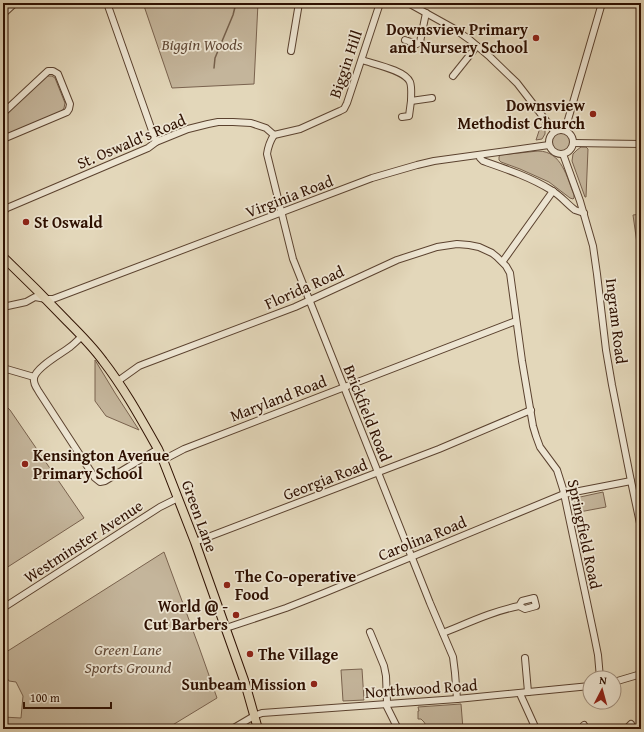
<svg xmlns="http://www.w3.org/2000/svg" width="644" height="732" font-family="'Gentium Book Plus',serif">
<style>
.green{fill:#c4b59b;stroke:#79624e}
.lines{fill:none;stroke-linecap:round;stroke-linejoin:round}
.stream{stroke:#755f4a;stroke-width:1.5}
.minor-casing{stroke:#5b422f;stroke-width:8}
.major-casing{stroke:#2e1001;stroke-width:10}
.minor{stroke:#ede5d2;stroke-width:6}
.major{stroke:#e3d7ba;stroke-width:8}
.poi-dot{fill:#8f2418;stroke:#ede5d2;stroke-width:1.5}
.labels{text-anchor:middle;stroke-width:3.5;stroke-linejoin:round;paint-order:stroke}
.poi-label{font-size:16px;font-weight:bold;fill:#2e1001;stroke:#ede5d2;text-anchor:end}
.park-label{font-size:16px;font-style:italic;fill:#624a37;stroke:#ede5d2}
.street-label{font-size:16px;fill:#2e1001;stroke:#ede5d2}
</style>
<rect width="100%" height="100%" fill="#e3d7ba"/>
<filter id="stains"><feTurbulence type="fractalNoise" baseFrequency=".005" numOctaves="4"/><feColorMatrix values="0 0 0 0 .2 0 0 0 0 .09 0 0 0 0 .02 0 0 0 .5 -.17"/></filter>
<radialGradient id="worn" r=".72"><stop offset=".6" stop-color="#630" stop-opacity="0"/><stop offset="1" stop-color="#630" stop-opacity=".3"/></radialGradient>
<!-- green -->
<g class="green">
<polygon points="143,3 258,3 254,84 172,88"/>
<polygon points="47,76 52,76 55,78 65,103 64,108 62,111 3,136 3,116"/>
<polygon points="541,125 542,125 545,130 545,134 542,139 536,140"/>
<circle cx="561" cy="142" r="9"/>
<polygon points="581,147 586,147 588,149 586,197 585,197 572,161 573,154 577,150"/>
<path d="M538 151C562 151 567 178 574 195V198L573 199 570 198 549 182 520 169 501 162 499 160V157L500 155Z"/>
<polygon points="641,214 641,272 633,215"/>
<polygon points="95,360 115,393 139,430 106,416 95,401"/>
<polygon points="3,403 10,410 84,518 3,570"/>
<polygon points="603,492 606,507 574,513 571,499"/>
<polygon points="164,552 199,647 217,698 166,729 3,729 3,706 4,706 3,717 21,718 23,696 16,682 9,681 3,672 3,654"/>
<polygon points="362,669 364,700 343,701 341,670"/>
<polygon points="461,704 463,729 428,729 424,722 421,719 418,719 418,711 419,711 418,707"/>
</g>
<g class="lines">
<!-- stream -->
<polyline class="stream" points="214,68 215,58 233,15 236,3"/>
<defs>
<g id="minor">
<polyline points="107,3 156,142"/>
<polyline points="408,3 453,28 470,40 490,57 517,83 554,131"/>
<polyline points="3,14 15,3"/>
<polyline points="405,40 417,44 420,42 426,13"/>
<polyline points="291,51 299,3"/>
<path d="M362 60C373 64 405 70 410 82 412 87 411 95 411 101L432 98"/>
<polyline points="453,76 477,46"/>
<polyline points="3,113 48,71 53,71 58,74 70,104 69,109 67,112 3,139"/>
<polyline points="402,117 409,116 411,101"/>
<circle cx="561" cy="142" r="12"/>
<polyline points="565,130 602,3"/>
<path d="M274 135C270 141 268 147 267 154L293 259 430 603 453 657 455 673 457 699"/>
<polyline points="274,135 300,129 340,111 344,109 347,103 380,3"/>
<polyline points="573,143 641,144"/>
<polyline points="563,154 580,201 593,246 597,274 606,350 612,385 631,481 641,528"/>
<path d="M480 155V158L483 161C506 169 530 177 551 190 560 195 567 204 575 210 578 211 581 212 584 213"/>
<polyline points="3,212 7,208 148,148 156,142 188,129 208,124 218,122 233,122 251,123 266,128 274,135"/>
<polyline points="503,261 553,191"/>
<polyline points="3,307 26,302 35,297 46,299 53,299 372,178 417,165 434,161 549,145"/>
<path d="M82 336C78 340 74 344 70 347 61 354 36 367 34 378 33 383 36 387 39 392L95 478 100 482 105 481 158 449"/>
<polyline points="3,368 34,377"/>
<polyline points="118,381 139,366 144,364 295,307 397,260 437,247 457,244 469,245 479,247 492,253 497,257 506,266 510,273 522,361 533,426 536,436 540,447 557,470 563,489 594,635 598,655 600,678"/>
<polyline points="163,460 184,449 516,321"/>
<polyline points="195,542 439,449 531,410"/>
<polyline points="3,608 160,507 178,498"/>
<polyline points="226,628 286,608 324,593 564,494 631,481"/>
<polyline points="370,632 384,666 386,676 387,702 387,707 398,729"/>
<path d="M443 633C468 623 493 611 519 606L525 609 536 606 534 598 522 601 519 606"/>
<polyline points="525,658 528,692"/>
<polyline points="614,682 641,674"/>
<polyline points="521,693 521,696 536,729"/>
<polyline points="584,725 586,729"/>
<polyline points="232,729 254,716 262,713 457,699 590,686"/>
<polyline points="626,729 631,724"/>
</g>
<path id="major" d="M3 257C25 278 47 300 68 322 80 334 93 347 103 361 124 388 141 419 158 449L163 460 195 542 245 683 258 729"/>
</defs>
<!-- minor casing -->
<use href="#minor" class="minor-casing"/>
<!-- major casing -->
<use href="#major" class="major-casing"/>
<!-- minor -->
<use href="#minor" class="minor"/>
<!-- major -->
<use href="#major" class="major"/>
</g>
<!-- markers -->
<g class="poi-dot">
<circle cx="536" cy="38" r="4"/>
<circle cx="593" cy="114" r="4"/>
<circle cx="26" cy="222" r="4"/>
<circle cx="25" cy="464" r="4"/>
<circle cx="227" cy="585" r="4"/>
<circle cx="236" cy="615" r="4"/>
<circle cx="250" cy="654" r="4"/>
<circle cx="314" cy="684" r="4"/>
</g>
<g class="labels">
<!-- poi labels -->
<g class="poi-label">
<text x="528" y="35">Downsview Primary<tspan x="528" dy="18">and Nursery School</tspan></text>
<text x="585" y="111">Downsview<tspan x="585" dy="18">Methodist Church</tspan></text>
<text x="34" y="228" text-anchor="start">St Oswald</text>
<text x="33" y="461" text-anchor="start">Kensington Avenue<tspan x="33" dy="18">Primary School</tspan></text>
<text x="235" y="582" text-anchor="start">The Co-operative<tspan x="235" dy="18">Food</tspan></text>
<text x="228" y="612">World @ -<tspan x="228" dy="18">Cut Barbers</tspan></text>
<text x="258" y="660" text-anchor="start">The Village</text>
<text x="306" y="690">Sunbeam Mission</text>
</g>
<!-- park labels -->
<g class="park-label">
<text x="202" y="50">Biggin Woods</text>
<text x="128" y="655">Green Lane<tspan x="128" dy="18">Sports Ground</tspan></text>
</g>
<!-- street labels -->
<g class="street-label">
<text transform="translate(345 64) rotate(-71)" y="6">Biggin Hill</text>
<text transform="translate(131 141) rotate(-23)" y="6">St. Oswald's Road</text>
<text transform="translate(289 196) rotate(-21)" y="6">Virginia Road</text>
<text transform="translate(304 287) rotate(-24)" y="6">Florida Road</text>
<text transform="translate(617 321) rotate(83)" y="6">Ingram Road</text>
<text transform="translate(278 398) rotate(-21)" y="6">Maryland Road</text>
<text transform="translate(368 413) rotate(68)" y="6">Brickfield Road</text>
<text transform="translate(325 479) rotate(-21)" y="6">Georgia Road</text>
<text transform="translate(200 516) rotate(70)" y="6">Green Lane</text>
<text transform="translate(585 534) rotate(78)" y="6">Springfield Road</text>
<text transform="translate(422 538) rotate(-22)" y="6">Carolina Road</text>
<text transform="translate(83 541) rotate(-33)" y="6">Westminster Avenue</text>
<text transform="translate(421 688) rotate(-4)" y="6">Northwood Road</text>
</g>
</g>
<!-- margin -->
<rect width="644" height="732" fill="none" stroke="#e3d7ba" stroke-width="16"/>
<rect x="4" y="4" width="636" height="724" fill="none" stroke="#2e1001" stroke-width="2"/>
<rect x="8" y="8" width="628" height="716" fill="none" stroke="#2e1001"/>
<!-- north arrow -->
<g transform="translate(602 690) rotate(6)"><circle r="19" fill="#ede5d2" stroke="#a1907e"/>
<path d="M0-3L7 15L0 10L-7 15Z" fill="#8f2418"/>
<text y="-6" font-size="11" font-weight="bold" text-anchor="middle" fill="#2e1001">N</text>
</g>
<!-- scale -->
<path d="M24 702v6h87v-6" fill="none" stroke="#2e1001" stroke-width="2"/>
<text x="30" y="702" font-size="12" fill="#2e1001" stroke="#ede5d2" stroke-width="3" paint-order="stroke">100 m</text>
<rect width="100%" height="100%" filter="url(#stains)"/>
<rect width="100%" height="100%" fill="url(#worn)"/>
</svg>
